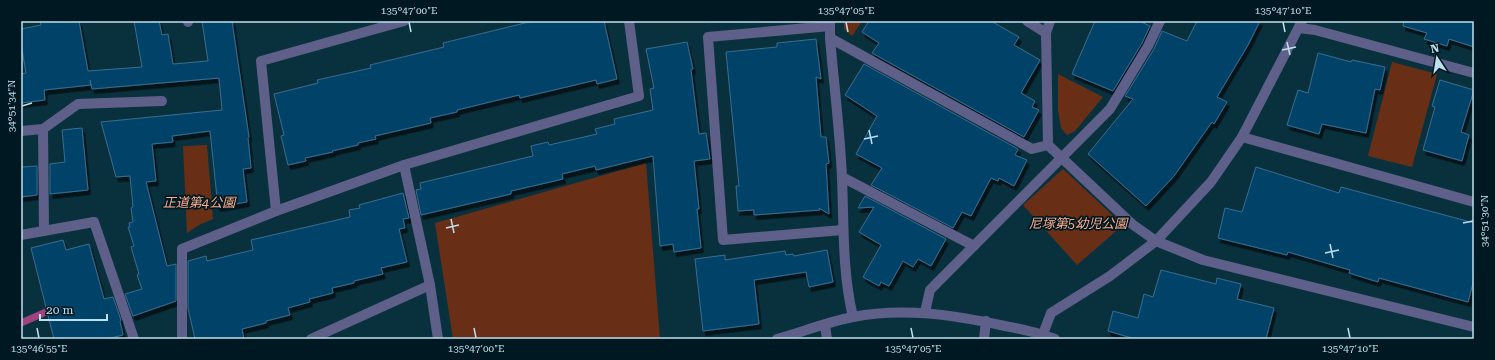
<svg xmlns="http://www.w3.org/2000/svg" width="1495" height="360" font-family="'Roboto Serif','Noto Sans JP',serif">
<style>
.green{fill:#692f16}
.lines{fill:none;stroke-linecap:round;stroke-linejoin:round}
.stream{stroke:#9f4380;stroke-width:7}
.building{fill:#044368;stroke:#3a6c90;filter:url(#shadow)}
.minor{stroke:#5f6089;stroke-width:10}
.tertiary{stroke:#5f6089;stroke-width:10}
.ticks{fill:none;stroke:#bee0ed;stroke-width:1.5}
.labels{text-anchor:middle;stroke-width:3.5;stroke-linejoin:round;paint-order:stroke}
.park-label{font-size:13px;font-style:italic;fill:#fcac8c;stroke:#001821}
.neatline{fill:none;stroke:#bee0ed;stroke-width:1.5}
.ticks-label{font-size:10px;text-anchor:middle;fill:#bee0ed}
</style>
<defs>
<filter id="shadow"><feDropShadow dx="2.5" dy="4.5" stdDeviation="0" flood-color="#0009"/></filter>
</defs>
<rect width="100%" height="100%" fill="#09313d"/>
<!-- green -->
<g class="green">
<polygon points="844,21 862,21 852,36 844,29"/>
<polygon points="1392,62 1437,74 1412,167 1368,156"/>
<polygon points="1058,74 1103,97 1075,131 1067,135 1061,128 1058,110"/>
<polygon points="207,145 213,219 199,225 187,233 183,146"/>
<polygon points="646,163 660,339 453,339 435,223"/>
<polygon points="1063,169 1123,225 1077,265 1023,205"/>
</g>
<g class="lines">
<!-- stream -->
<polyline class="stream" points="21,323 55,308"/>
</g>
<!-- building -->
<g class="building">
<polygon points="40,21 79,21 88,71 142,67 134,21 159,21 162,35 168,34 173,64 208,61 202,21 232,21 249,137 248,138 251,168 243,169 247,202 218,207 210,131 172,136 173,142 152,144 156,181 146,182 167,266 176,264 176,301 133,316 125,294 142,289 137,275 139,274 131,247 134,246 128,227 130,227 129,223 133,222 131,208 133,207 130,176 116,177 101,122 222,110 219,78 92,89 90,80 91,85 44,90 45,100 21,103 21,74 26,73 21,44 21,29 41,25"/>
<polygon points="533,21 604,21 617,79 597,84 596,80 520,98 519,95 457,110 457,112 430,118 431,123 375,136 376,139 358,143 358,145 332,151 333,152 305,158 306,161 288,165 281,136 284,135 274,94 318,83 317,80 371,68 370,65 444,47 443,43"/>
<polygon points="869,21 991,21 1019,37 1014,45 1040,60 1021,93 1035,101 1032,107 1039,110 1024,137 872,53 879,43 862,32"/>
<polygon points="1095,21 1139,21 1150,26 1142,43 1113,91 1072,74"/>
<polygon points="1197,21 1260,21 1248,45 1217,97 1227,102 1214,124 1212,122 1174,176 1146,206 1088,154 1133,99 1125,96 1154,49 1162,31 1187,41"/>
<polygon points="1404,21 1474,21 1474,47 1449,39 1447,46 1424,39 1427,33 1403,26"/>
<polygon points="816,39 821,79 816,77 821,137 826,137 829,163 826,164 829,214 819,208 820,210 754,215 754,210 738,211 736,186 739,186 726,52 777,47 777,43"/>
<polygon points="687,42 693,69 691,70 699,134 706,133 710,159 694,161 699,209 697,209 701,248 674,252 673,244 660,246 653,156 596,170 595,166 562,174 563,179 511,191 511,194 421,215 416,190 421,189 420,183 533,156 531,146 548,142 549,145 597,134 595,129 615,124 614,119 653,110 650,89 654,88 646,49"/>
<polygon points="1318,53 1351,62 1352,60 1385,67 1380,90 1375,89 1366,133 1322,124 1319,134 1287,125 1298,90 1308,93"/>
<polygon points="864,64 1018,149 1015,155 1027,160 1014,186 999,178 998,181 991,178 971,216 962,212 953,228 871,185 882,168 856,154 877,116 845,95"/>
<polygon points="1440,80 1474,90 1461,132 1469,135 1462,161 1423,150 1435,107 1432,106"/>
<polygon points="82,128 88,190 50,194 50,164 65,162 62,130"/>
<polygon points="37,166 37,195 21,197 21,167"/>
<polygon points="1256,167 1339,193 1341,187 1474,223 1474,279 1468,302 1379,278 1378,282 1349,273 1350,270 1288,252 1287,255 1218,238 1225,208 1242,212"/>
<polygon points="403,193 409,218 403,219 405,228 399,229 407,262 381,268 383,274 354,281 354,283 332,288 333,293 309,299 310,302 288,308 290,315 266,321 266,323 242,329 244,339 195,339 188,308 188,261 206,256 207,261 253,250 251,240 350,217 349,210 360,208 359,205"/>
<polygon points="865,196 946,239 931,266 918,259 913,267 903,261 889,286 881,282 879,286 863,277 881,245 859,232 874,207 858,208"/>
<polygon points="63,240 66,250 89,244 104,299 113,297 121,320 120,321 123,335 107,339 54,339 31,248"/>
<polygon points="827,250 833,282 809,287 806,272 754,280 759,324 703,331 695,259 725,255 725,260 785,251 786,255 793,254 794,256"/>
<polygon points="1161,270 1216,284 1217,278 1241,284 1237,299 1274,308 1266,339 1135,339 1108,331 1113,311 1138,318 1144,294 1153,297"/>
</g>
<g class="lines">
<!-- minor -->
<g class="minor">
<polyline points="188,21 188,22"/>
<path d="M830 21V38C834 85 840 131 842 178 844 224 842 271 853 317"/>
<polyline points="1027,21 1046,33"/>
<polyline points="1050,21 1046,33 1048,145 1132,224 1156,241 1203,260 1474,327"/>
<polyline points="830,26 708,37 723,240 843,230"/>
<polyline points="1299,28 1315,30 1474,73"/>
<polyline points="830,38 1032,149 1048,145"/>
<polyline points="21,131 43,129"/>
<polyline points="1242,137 1474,202"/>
<polyline points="404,165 639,96 629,21"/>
<polyline points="842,177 974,246"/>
<polyline points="276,211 261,61 404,21"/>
<polyline points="44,231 43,129 78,104 162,101"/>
<polyline points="21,235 94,222 134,339"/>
<polyline points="925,312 930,290 1110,109 1148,46 1160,21"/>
<polyline points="825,325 827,339"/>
<polyline points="182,339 182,249 276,211 404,165 430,285 438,339"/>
<polyline points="311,339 430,285"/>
<polyline points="984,339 986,321"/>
</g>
<!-- tertiary -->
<g class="tertiary">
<polyline points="1043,334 1051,313 1110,276 1156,241 1211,182 1242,137 1302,21"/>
<path d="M777 339C802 332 827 322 853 317 903 307 955 315 1005 326 1022 329 1039 333 1055 339"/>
</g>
</g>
<!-- ticks -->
<path class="ticks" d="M409 22 411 32M846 22 848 32M1283 22 1285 32M1287 42 1290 55M1282 50 1296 47M22 106 32 103M869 130 872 144M864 139 878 136M451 219 454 233M1463 223 1473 221M446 228 459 225M1330 244 1333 258M1325 253 1339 250M37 328 39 338M474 328 476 338M911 328 913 338M1348 328 1350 338"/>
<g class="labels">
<!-- park labels -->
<g class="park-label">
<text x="199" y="207">正道第4公園</text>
<text x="1078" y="228">尼塚第5幼児公園</text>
</g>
</g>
<!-- border -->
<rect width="1495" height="360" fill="none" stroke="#001821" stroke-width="44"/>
<!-- north arrow -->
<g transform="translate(1437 58) rotate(348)" stroke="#001821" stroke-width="3" paint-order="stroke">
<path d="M0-3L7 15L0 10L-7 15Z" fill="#bee0ed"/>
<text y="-6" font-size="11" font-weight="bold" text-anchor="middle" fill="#bee0ed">N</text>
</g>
<!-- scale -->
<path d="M40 314v6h67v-6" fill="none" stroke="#bee0ed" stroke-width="2"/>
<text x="46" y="314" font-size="12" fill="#bee0ed" stroke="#001821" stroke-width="3" paint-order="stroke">20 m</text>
<rect x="22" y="22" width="1451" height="316" class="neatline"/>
<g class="ticks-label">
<text x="409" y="14">135°47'00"E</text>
<text x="846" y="14">135°47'05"E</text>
<text x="1283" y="14">135°47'10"E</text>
<text transform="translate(11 106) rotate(-90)" y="4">34°51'34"N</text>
<text transform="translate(1484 221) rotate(-90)" y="4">34°51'30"N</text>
<text x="39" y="352">135°46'55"E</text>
<text x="476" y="352">135°47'00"E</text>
<text x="913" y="352">135°47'05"E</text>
<text x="1350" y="352">135°47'10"E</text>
</g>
</svg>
